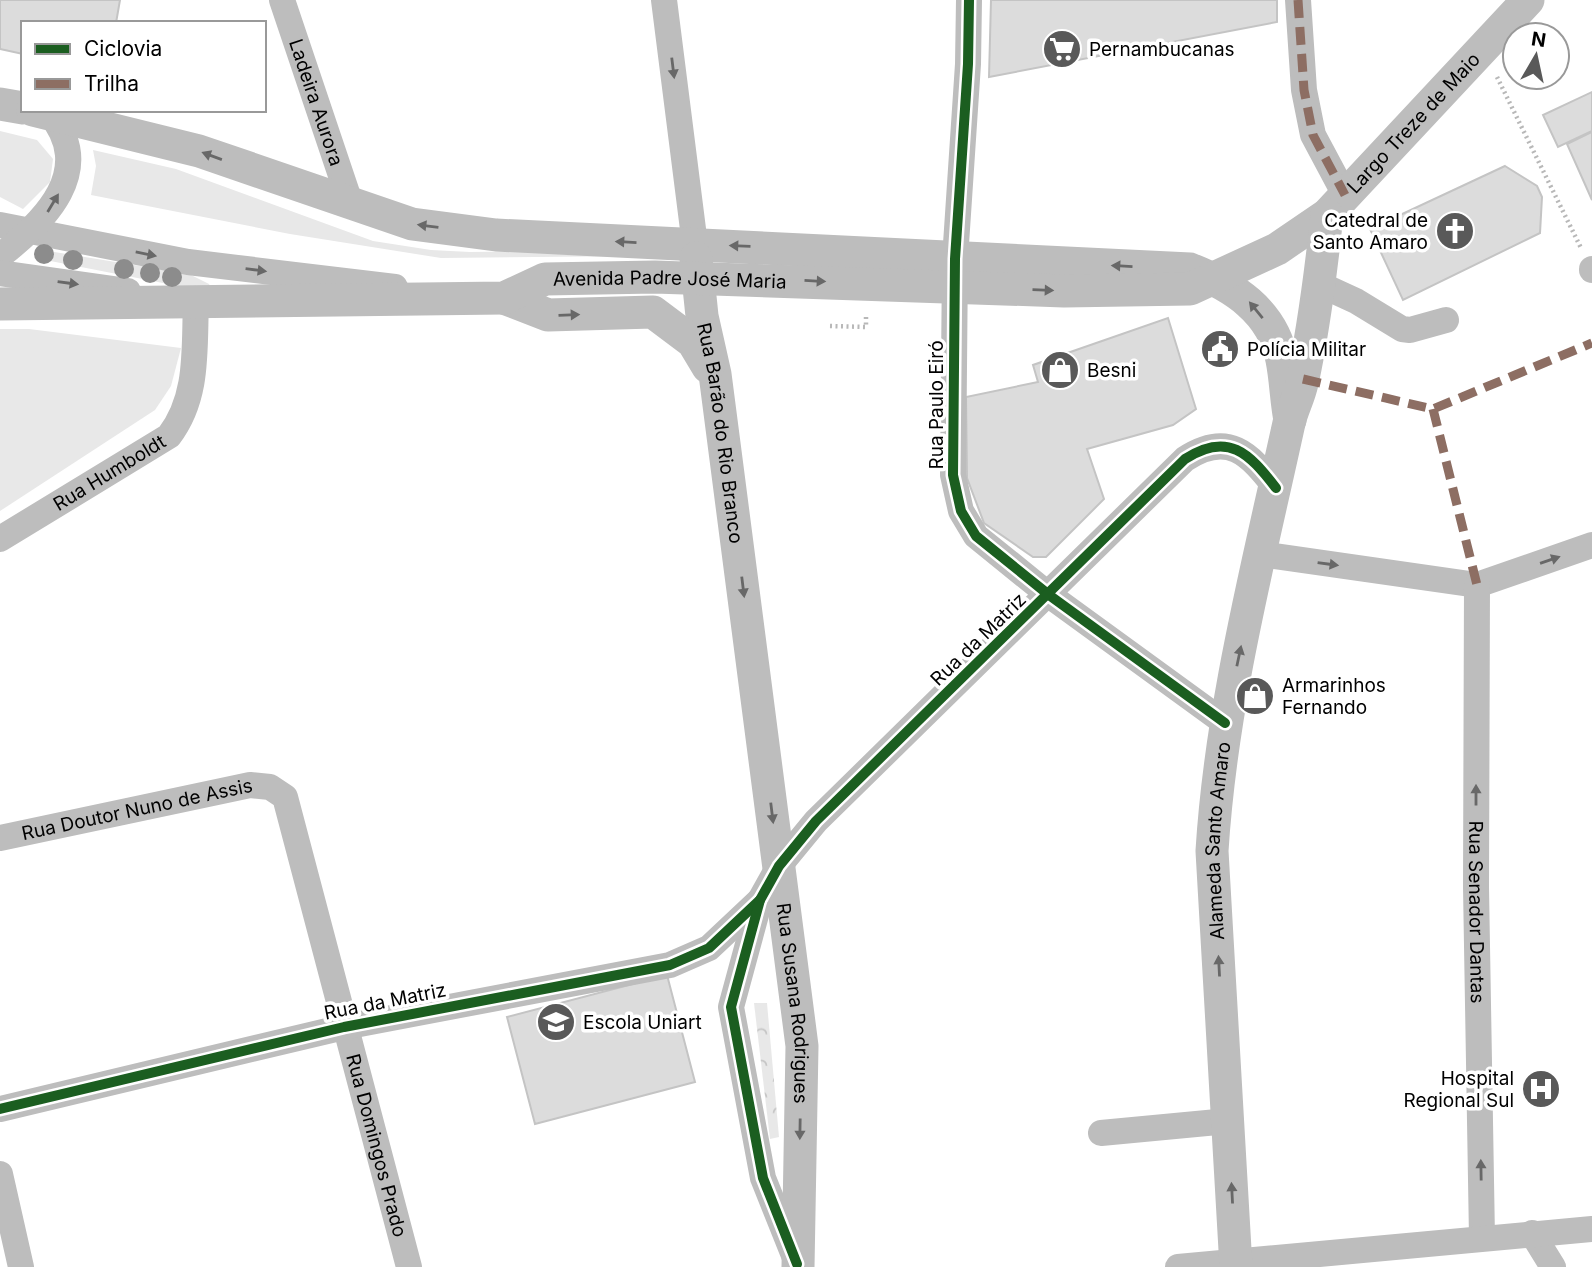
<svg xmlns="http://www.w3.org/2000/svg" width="1592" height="1267" font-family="Inter,sans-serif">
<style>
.grass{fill:#e8e8e8}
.forest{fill:url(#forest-crowns)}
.building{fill:#dcdcdc;stroke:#c4c4c4;stroke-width:2}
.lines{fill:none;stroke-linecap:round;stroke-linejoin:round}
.path{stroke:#b8b8b8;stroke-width:4.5;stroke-dasharray:2 3.5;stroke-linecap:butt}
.minor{stroke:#bdbdbd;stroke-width:26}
.major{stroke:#bdbdbd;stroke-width:33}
.quiet{stroke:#8d6e63;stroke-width:9;stroke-dasharray:18 9;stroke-linecap:butt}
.cycleway-casing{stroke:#fff;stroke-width:15}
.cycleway{stroke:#1b5e20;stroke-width:10}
.tree{fill:#8c8c8c}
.oneway{fill:#686868}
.labels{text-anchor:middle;stroke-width:7;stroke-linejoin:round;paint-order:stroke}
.poi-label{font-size:19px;fill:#000;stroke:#fff;text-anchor:start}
.street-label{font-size:19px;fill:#000;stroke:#fff}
</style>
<defs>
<pattern id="forest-crowns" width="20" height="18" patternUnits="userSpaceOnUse" patternTransform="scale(1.75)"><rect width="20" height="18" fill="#e8e8e8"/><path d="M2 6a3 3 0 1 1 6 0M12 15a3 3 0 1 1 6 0" fill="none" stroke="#c5c5c5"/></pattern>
</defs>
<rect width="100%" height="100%" fill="#fff"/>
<!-- grass -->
<g class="grass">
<polygon points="0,131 37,140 53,159 50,182 23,209 0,197"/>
<polygon points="93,150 176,169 373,241 431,250 470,252 645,250 644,256 441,258 290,234 91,195 96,166"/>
<polygon points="36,249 189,274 209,284 214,293 35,258"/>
<polygon points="0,329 29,329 181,348 171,386 155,410 0,511"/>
</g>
<!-- forest -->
<polygon class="forest" points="754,1003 767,1003 779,1137 770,1139"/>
<!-- building -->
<g class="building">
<polygon points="0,0 120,0 116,23 23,23 23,54 0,49"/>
<polygon points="991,0 1277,0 1277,22 989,77"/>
<polygon points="1592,92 1592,131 1558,147 1543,115"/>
<polygon points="1592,132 1592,200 1567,144"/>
<polygon points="1505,166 1537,186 1542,197 1540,233 1403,300 1370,229"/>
<polygon points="1168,318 1196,409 1173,425 1087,449 1104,499 1046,557 1033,557 984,523 967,478 966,397 1038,382 1033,365"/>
<polygon points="667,975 695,1082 535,1124 507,1017"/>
</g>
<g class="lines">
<!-- path -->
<g class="path">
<polyline points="1497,77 1581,248"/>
<polyline points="830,326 866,327 866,315"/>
</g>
<!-- minor -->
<g class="minor">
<path id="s1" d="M282 0 351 205"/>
<polyline points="664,0 695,245"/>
<polyline points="969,0 968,64 955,259 953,475 961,511 976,536 1049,595 1225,723"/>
<polyline points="1298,0 1304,90 1313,135 1345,195"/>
<polyline points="0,225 188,262 395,287"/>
<path d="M0 256C45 221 97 170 49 113"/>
<polyline points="1592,269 1592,270"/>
<polyline points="0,273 128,291"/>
<polyline points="1319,284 1356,301 1402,329 1410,330 1446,320"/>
<path id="s2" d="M0 539 169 436C199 397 194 349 196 301L176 299"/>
<polyline points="1260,554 1477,585 1592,545"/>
<path id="s3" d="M1477 585 1476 887 1482 1238"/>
<path id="s4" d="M0 838 250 785 270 787 285 797 409 1267"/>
<polyline points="0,1109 344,1027 670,965 709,948 759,901"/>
<polyline points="1101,1133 1228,1121"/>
<polyline points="0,1174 21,1267"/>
<polyline points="1532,1233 1553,1267"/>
<path d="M795 1258 763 1178 731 1007 760 900 779 866 816 821 1185 459C1228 431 1249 453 1276 488"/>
<polyline points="1178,1267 1592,1229"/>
</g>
<!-- major -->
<g class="major">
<polyline points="0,104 23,108"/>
<path d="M33 110 199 151 412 224 496 235 1190 269C1233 286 1273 311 1282 360 1286 380 1286 400 1290 420"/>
<path id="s5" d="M696 258 702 316 715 374 802 1046 798 1267"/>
<polyline points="504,298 548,315 653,312 693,342 708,367"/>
<path id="s6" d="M0 304 504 298 545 279 655 277 1064 291 1190 289 1277 249 1327 215 1528 0"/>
<path id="s7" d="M1236 1267 1212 851C1221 706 1258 565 1289 423 1292 410 1299 397 1302 383 1314 328 1321 271 1327 215"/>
</g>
<!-- quiet -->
<g class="quiet">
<polyline points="1298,0 1304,90 1313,135 1345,195"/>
<polyline points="1303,379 1433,409 1592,343"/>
<polyline points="1433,409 1477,585"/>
</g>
<defs>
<g id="cycleway">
<polyline points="969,0 968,64 955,259 953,475 961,511 976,536 1049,595 1225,723"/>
<polyline points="0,1109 344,1027 670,965 709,948 760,900"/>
<path d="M797 1264 763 1178 731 1007 760 900 779 866 816 821 1185 459C1228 431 1249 453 1276 488"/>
</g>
</defs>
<!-- cycleway casing -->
<use href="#cycleway" class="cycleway-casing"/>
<!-- cycleway -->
<use href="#cycleway" class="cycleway"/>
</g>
<!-- trees -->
<g class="tree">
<circle cx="44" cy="254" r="10"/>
<circle cx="73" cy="260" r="10"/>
<circle cx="124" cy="269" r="10"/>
<circle cx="150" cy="273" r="10"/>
<circle cx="172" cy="277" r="10"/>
</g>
<!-- one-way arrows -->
<defs><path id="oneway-solid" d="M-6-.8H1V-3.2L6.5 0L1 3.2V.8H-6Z" transform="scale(1.75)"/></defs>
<g class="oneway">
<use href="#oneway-solid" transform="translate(673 68) rotate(83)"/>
<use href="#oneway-solid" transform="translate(212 156) rotate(-160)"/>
<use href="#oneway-solid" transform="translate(53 203) rotate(-59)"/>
<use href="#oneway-solid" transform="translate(428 226) rotate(-173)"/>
<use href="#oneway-solid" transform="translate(626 242) rotate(-177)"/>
<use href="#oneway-solid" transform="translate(740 246) rotate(-178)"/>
<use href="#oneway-solid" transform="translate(146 254) rotate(11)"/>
<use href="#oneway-solid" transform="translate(1122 266) rotate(-177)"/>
<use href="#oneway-solid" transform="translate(256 270) rotate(7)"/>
<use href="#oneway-solid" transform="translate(815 281) rotate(3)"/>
<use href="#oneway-solid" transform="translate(68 283) rotate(8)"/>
<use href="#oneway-solid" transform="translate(1043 290) rotate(2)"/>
<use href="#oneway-solid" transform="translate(1256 310) rotate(-129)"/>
<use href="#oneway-solid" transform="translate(569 315) rotate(-2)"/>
<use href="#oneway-solid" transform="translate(1550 560) rotate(-19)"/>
<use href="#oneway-solid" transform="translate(1328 564) rotate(8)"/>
<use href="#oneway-solid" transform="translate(743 587) rotate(83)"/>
<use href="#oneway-solid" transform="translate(1239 656) rotate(-78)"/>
<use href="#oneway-solid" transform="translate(1476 795) rotate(-90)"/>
<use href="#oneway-solid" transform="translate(772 813) rotate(83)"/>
<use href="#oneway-solid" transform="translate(1219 966) rotate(-93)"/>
<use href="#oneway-solid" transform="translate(800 1129) rotate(91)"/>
<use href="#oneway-solid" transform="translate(1481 1170) rotate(-91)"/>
<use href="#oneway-solid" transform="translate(1232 1193) rotate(-93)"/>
</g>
<!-- icons -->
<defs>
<symbol id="supermarket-disc" viewBox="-11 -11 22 22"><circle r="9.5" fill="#595959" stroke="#fff"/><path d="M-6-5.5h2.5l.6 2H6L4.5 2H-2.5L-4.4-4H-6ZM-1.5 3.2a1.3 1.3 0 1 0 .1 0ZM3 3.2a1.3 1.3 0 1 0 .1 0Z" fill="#fff"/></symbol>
<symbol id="church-disc" viewBox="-11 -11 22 22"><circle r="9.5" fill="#595959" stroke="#fff"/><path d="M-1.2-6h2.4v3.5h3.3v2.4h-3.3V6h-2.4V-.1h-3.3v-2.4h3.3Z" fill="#fff"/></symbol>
<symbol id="civic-disc" viewBox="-11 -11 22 22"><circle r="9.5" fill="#595959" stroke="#fff"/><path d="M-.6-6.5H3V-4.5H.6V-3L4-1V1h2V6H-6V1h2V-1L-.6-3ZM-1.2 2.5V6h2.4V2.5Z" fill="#fff"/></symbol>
<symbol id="shop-disc" viewBox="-11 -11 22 22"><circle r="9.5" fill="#595959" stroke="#fff"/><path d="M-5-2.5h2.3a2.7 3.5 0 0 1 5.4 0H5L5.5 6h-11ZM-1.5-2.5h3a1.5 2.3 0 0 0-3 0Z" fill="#fff"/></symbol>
<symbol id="school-disc" viewBox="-11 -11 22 22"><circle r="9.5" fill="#595959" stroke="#fff"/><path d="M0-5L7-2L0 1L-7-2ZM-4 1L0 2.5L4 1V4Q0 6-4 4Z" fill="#fff"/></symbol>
<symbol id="hospital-disc" viewBox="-11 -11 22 22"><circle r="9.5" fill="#595959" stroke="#fff"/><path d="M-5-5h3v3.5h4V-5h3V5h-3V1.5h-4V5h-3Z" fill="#fff"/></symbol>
</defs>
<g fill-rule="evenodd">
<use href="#supermarket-disc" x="1040" y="27" width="44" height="44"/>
<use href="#church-disc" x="1433" y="209" width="44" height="44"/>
<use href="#civic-disc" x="1198" y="327" width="44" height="44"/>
<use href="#shop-disc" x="1038" y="348" width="44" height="44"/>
<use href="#shop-disc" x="1233" y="674" width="44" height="44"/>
<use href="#school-disc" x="534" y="1000" width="44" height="44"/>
<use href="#hospital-disc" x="1519" y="1067" width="44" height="44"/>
</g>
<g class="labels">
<!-- poi labels -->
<g class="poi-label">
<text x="1089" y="56">Pernambucanas</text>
<text x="1428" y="227" text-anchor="end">Catedral de<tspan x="1428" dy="22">Santo Amaro</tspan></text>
<text x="1247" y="356">Polícia Militar</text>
<text x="1087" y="377">Besni</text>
<text x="1282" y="692">Armarinhos<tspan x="1282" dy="22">Fernando</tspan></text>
<text x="583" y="1029">Escola Uniart</text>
<text x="1514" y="1085" text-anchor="end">Hospital<tspan x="1514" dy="22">Regional Sul</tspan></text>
</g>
<!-- street labels -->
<g class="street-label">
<text dy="7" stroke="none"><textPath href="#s1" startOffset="108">Ladeira Aurora</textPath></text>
<text dy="7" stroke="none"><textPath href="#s6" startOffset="1477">Largo Treze de Maio</textPath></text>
<text dy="7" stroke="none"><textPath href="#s6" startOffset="674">Avenida Padre José Maria</textPath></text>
<text transform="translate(936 405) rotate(-90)" y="7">Rua Paulo Eiró</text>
<text dy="7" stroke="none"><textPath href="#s5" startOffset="177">Rua Barão do Rio Branco</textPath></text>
<text dy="7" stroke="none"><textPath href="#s2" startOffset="128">Rua Humboldt</textPath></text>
<text transform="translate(978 639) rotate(-44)" y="7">Rua da Matriz</text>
<text dy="7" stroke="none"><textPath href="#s4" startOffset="140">Rua Doutor Nuno de Assis</textPath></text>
<text dy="7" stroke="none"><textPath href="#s7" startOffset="427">Alameda Santo Amaro</textPath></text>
<text dy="7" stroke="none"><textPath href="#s3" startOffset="327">Rua Senador Dantas</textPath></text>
<text transform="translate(385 1001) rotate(-11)" y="7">Rua da Matriz</text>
<text dy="7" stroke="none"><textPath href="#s5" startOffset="752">Rua Susana Rodrigues</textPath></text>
<text dy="7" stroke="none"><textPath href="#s4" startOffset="654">Rua Domingos Prado</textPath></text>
</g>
</g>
<!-- legend -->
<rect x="21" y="21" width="245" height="91" fill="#ffffff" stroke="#999999" stroke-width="2"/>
<rect x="35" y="44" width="35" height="10" fill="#1b5e20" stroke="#999999" stroke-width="2"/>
<text x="84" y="56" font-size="21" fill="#000000">Ciclovia</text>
<rect x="35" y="79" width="35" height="10" fill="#8d6e63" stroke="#999999" stroke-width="2"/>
<text x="84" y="91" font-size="21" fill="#000000">Trilha</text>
<!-- north arrow -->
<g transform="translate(1536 56) rotate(9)"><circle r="33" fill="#ffffff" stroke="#999999" stroke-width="2"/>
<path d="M0-5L12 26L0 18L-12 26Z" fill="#595959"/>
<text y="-10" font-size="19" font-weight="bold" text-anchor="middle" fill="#000000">N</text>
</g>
</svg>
